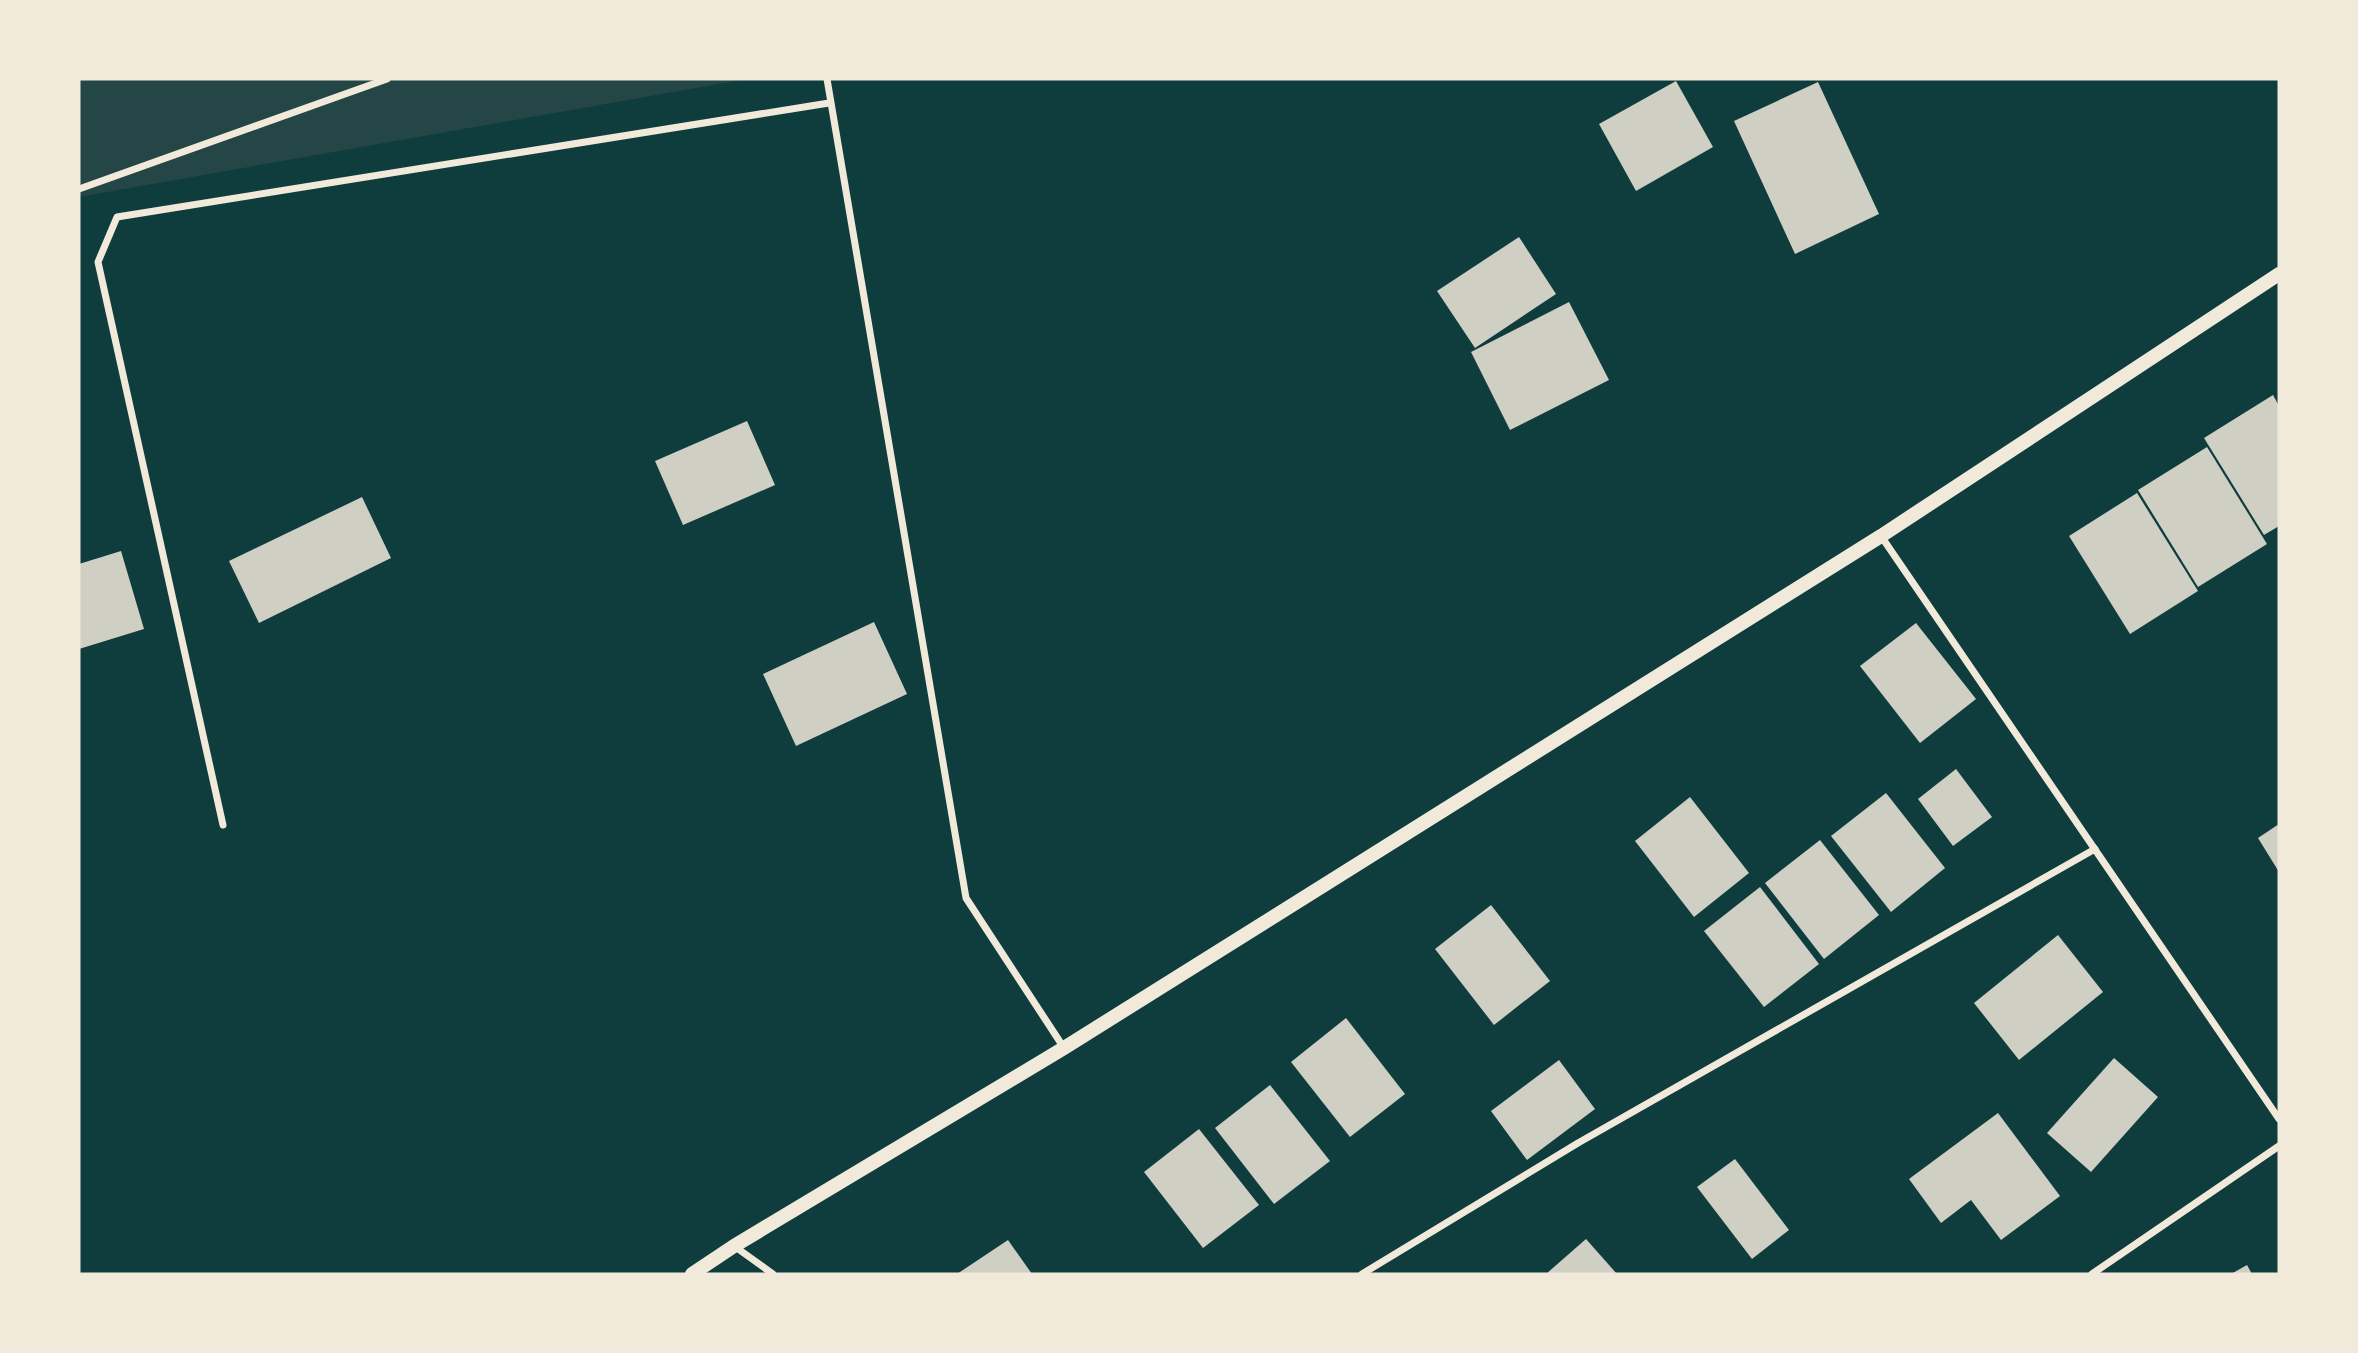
<svg xmlns="http://www.w3.org/2000/svg" width="2358" height="1353" font-family="'Roboto Serif',serif">
<style>
.green{fill:#244646}
.building{fill:#cfcfc3}
.lines{fill:none;stroke-linecap:round;stroke-linejoin:round}
.minor{stroke:#f1e9da;stroke-width:7}
.secondary{stroke:#f1e9da;stroke-width:14}
</style>
<rect width="100%" height="100%" fill="#0f3d3e"/>
<!-- green -->
<polygon class="green" points="79,79 747,79 79,197"/>
<!-- building -->
<g class="building">
<polygon points="1676,81 1713,147 1636,191 1599,124"/>
<polygon points="1818,82 1879,214 1795,254 1734,121"/>
<polygon points="1519,237 1556,294 1475,348 1437,291"/>
<polygon points="1569,302 1609,380 1510,430 1471,352"/>
<polygon points="2273,395 2279,406 2279,526 2264,535 2204,438"/>
<polygon points="747,421 775,485 683,525 655,461"/>
<polygon points="2207,447 2267,544 2198,587 2138,490"/>
<polygon points="2137,493 2198,591 2130,634 2069,536"/>
<polygon points="362,497 391,558 259,623 229,561"/>
<polygon points="121,551 144,629 79,649 79,564"/>
<polygon points="874,622 907,694 796,746 763,674"/>
<polygon points="1916,623 1976,699 1920,743 1860,666"/>
<polygon points="1956,769 1992,817 1953,846 1918,799"/>
<polygon points="1886,793 1945,868 1891,912 1831,836"/>
<polygon points="1690,797 1749,873 1694,917 1635,841"/>
<polygon points="2279,824 2279,872 2258,838"/>
<polygon points="1820,840 1879,915 1824,959 1765,883"/>
<polygon points="1760,887 1819,964 1764,1007 1704,931"/>
<polygon points="1491,905 1550,981 1494,1025 1435,949"/>
<polygon points="2058,935 2103,992 2019,1060 1974,1003"/>
<polygon points="1346,1018 1405,1094 1350,1137 1291,1062"/>
<polygon points="2114,1058 2158,1097 2091,1172 2047,1133"/>
<polygon points="1559,1060 1595,1109 1527,1160 1491,1111"/>
<polygon points="1270,1085 1330,1161 1274,1204 1215,1128"/>
<polygon points="1998,1113 2060,1196 2001,1240 1971,1200 1941,1223 1909,1179"/>
<polygon points="1199,1129 1259,1205 1203,1248 1144,1172"/>
<polygon points="1735,1159 1789,1230 1752,1259 1697,1187"/>
<polygon points="1586,1239 1617,1274 1546,1274"/>
<polygon points="1008,1240 1032,1274 957,1274"/>
<polygon points="2247,1265 2252,1274 2231,1274"/>
</g>
<g class="lines">
<!-- minor -->
<g class="minor">
<polyline points="827,79 966,898 1064,1048"/>
<polyline points="79,189 387,79"/>
<polyline points="1881,536 2279,1119"/>
<polyline points="223,825 98,262 117,217 829,103"/>
<polyline points="734,1246 773,1274"/>
<polyline points="1362,1274 1578,1143 2095,849"/>
<polyline points="2092,1274 2279,1146"/>
</g>
<!-- secondary -->
<polyline class="secondary" points="692,1274 734,1246 1064,1048 1881,536 2279,274"/>
</g>
<!-- border -->
<rect width="2358" height="1353" fill="none" stroke="#f1e9da" stroke-width="161"/>
</svg>
